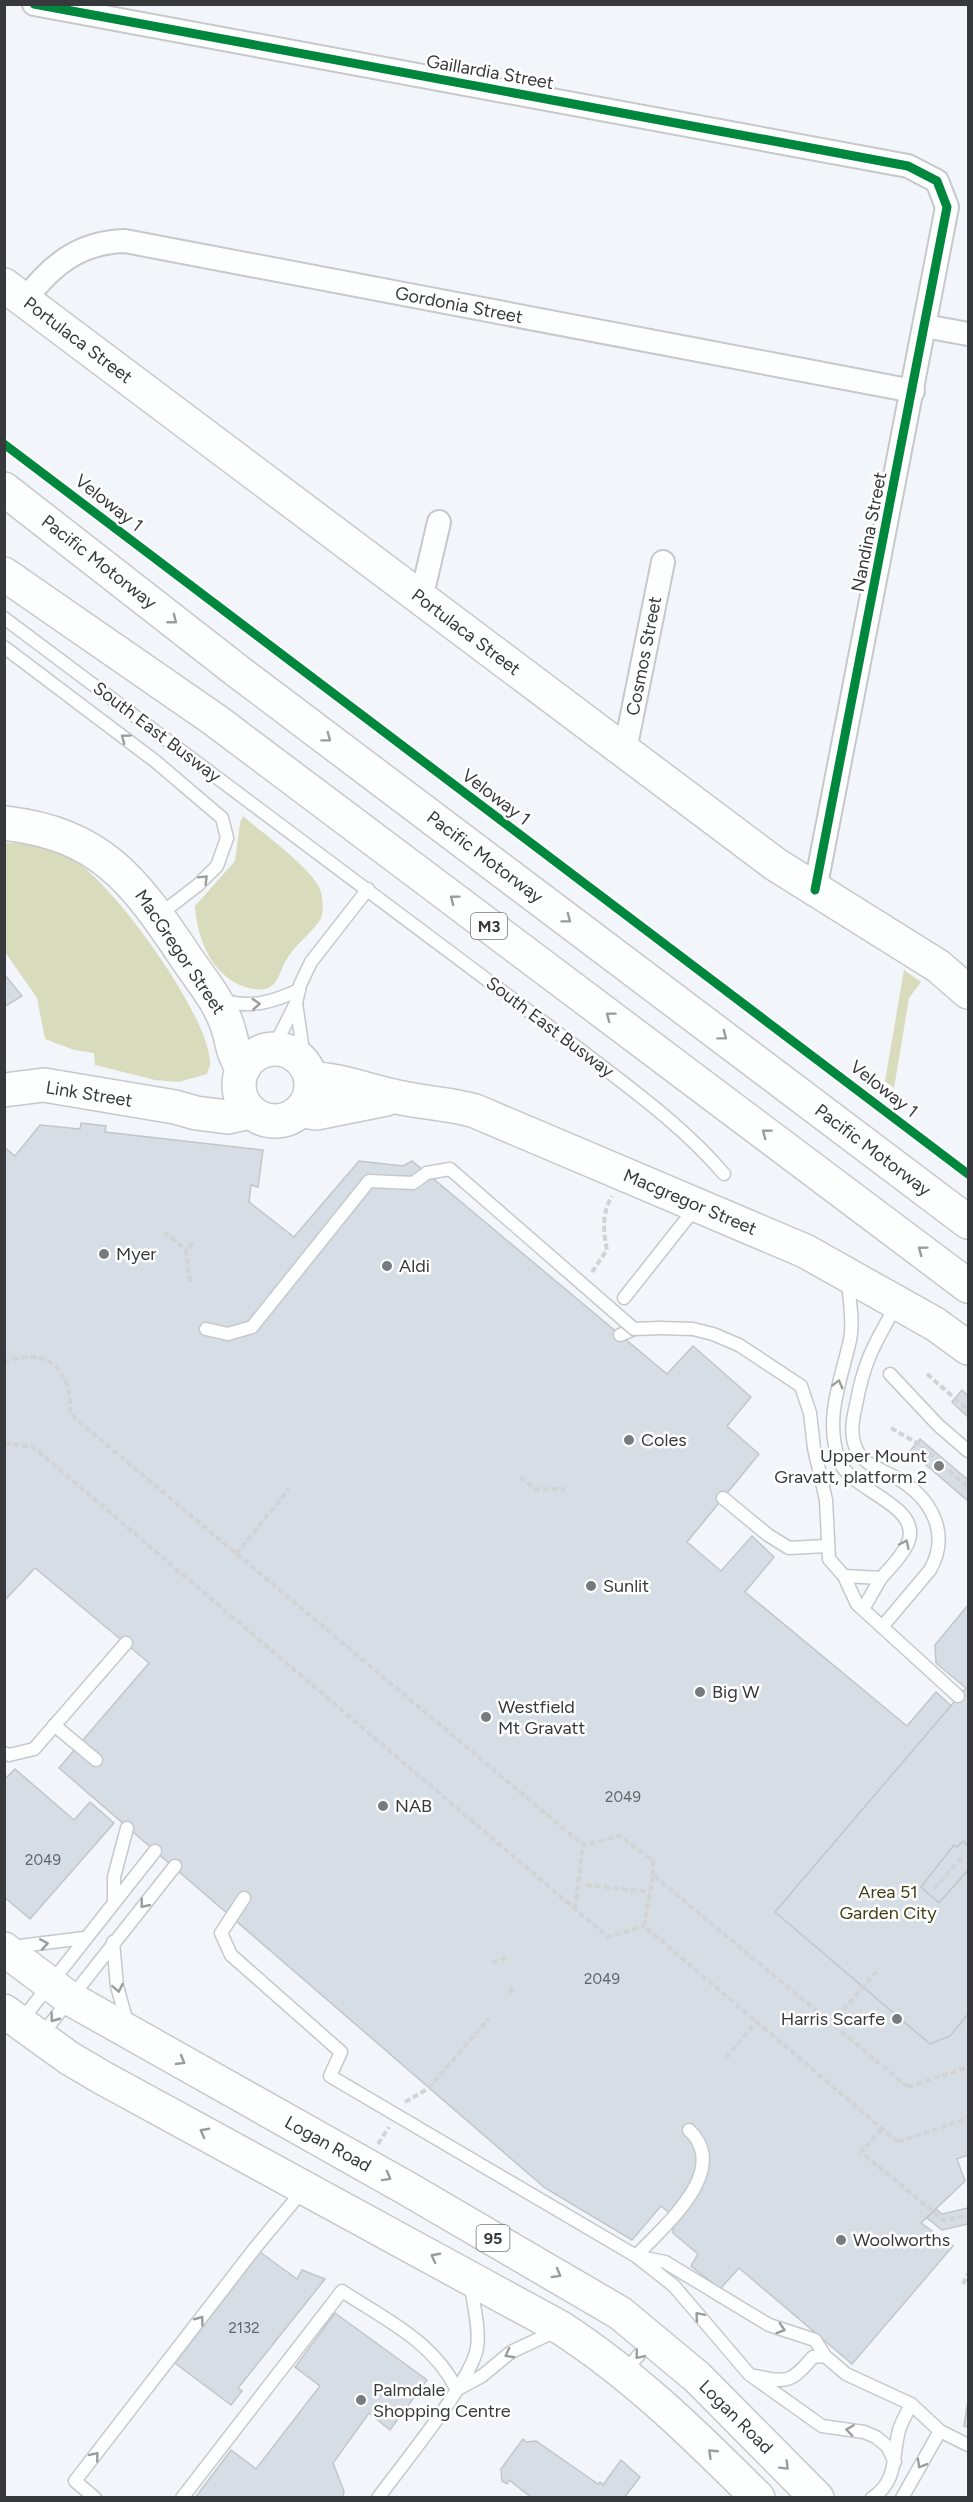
<svg xmlns="http://www.w3.org/2000/svg" width="973" height="2502" font-family="Figtree,sans-serif">
<style>
.green{fill:#d9dcbc}
.building{fill:#d7dde5;stroke:#c3c6c9;stroke-width:1.5}
.lines{fill:none;stroke-linecap:round;stroke-linejoin:round}
.lane-casing{stroke:#c6c8cb;stroke-width:15}
.street-casing{stroke:#c6c8cb;stroke-width:26}
.secondary-casing{stroke:#c6c8cb;stroke-width:36}
.primary-casing{stroke:#c6c8cb;stroke-width:36}
.highway-casing{stroke:#c6c8cb;stroke-width:36}
.path{stroke:#d2d3d5;stroke-width:4;stroke-dasharray:6 3;stroke-linecap:butt}
.lane{stroke:#fdfefe;stroke-width:12}
.street{stroke:#fdfefe;stroke-width:22}
.secondary{stroke:#fdfefe;stroke-width:33}
.primary{stroke:#fdfefe;stroke-width:33}
.highway{stroke:#fdfefe;stroke-width:33}
.lane-bridge-casing{stroke:#c6c8cb;stroke-width:15;stroke-linecap:butt}
.path-bridge{stroke:#d2d3d5;stroke-width:4;stroke-dasharray:6 3;stroke-linecap:butt}
.lane-bridge{stroke:#fdfefe;stroke-width:12}
.cycleway-casing{stroke:#fff;stroke-width:13}
.cycleway{stroke:#00873e;stroke-width:9}
.oneway{stroke:#9a9c9d}
.poi-dot{fill:#787b7e;stroke:#fff;stroke-width:2}
.labels{text-anchor:middle;stroke-width:5;stroke-linejoin:round;paint-order:stroke}
.number-label{font-size:15px;fill:#616468}
.shield{fill:#fff;stroke:#737476;stroke-width:1.5}
.shield-label{font-size:16px;font-weight:bold;fill:#37393c}
.street-label{font-size:18px;fill:#37393c;stroke:#fff}
.poi-label{font-size:18px;fill:#37393c;stroke:#fff;text-anchor:start}
.park-label{font-size:18px;fill:#404015;stroke:#fff}
</style>
<rect width="100%" height="100%" fill="#f2f5f9"/>
<!-- green -->
<g class="green">
<path d="M243 816C262 833 316 871 321 892 323 900 324 913 320 920 310 935 294 945 285 962 280 971 278 984 268 988 260 991 253 989 245 987 212 976 197 939 195 906L235 861 240 823Z"/>
<path d="M4 843C29 842 54 848 75 861 116 887 207 1013 210 1061 211 1065 208 1070 207 1074L179 1082 155 1080 95 1065 94 1053 74 1050 45 1039 37 998 5 952Z"/>
<polygon points="904,970 921,982 909,998 894,1088 885,1081"/>
</g>
<!-- building -->
<g class="building">
<polygon points="4,974 22,996 4,1007"/>
<polygon points="81,1123 106,1126 105,1132 263,1150 258,1187 251,1185 249,1202 294,1237 359,1161 403,1166 412,1161 667,1374 693,1346 751,1397 727,1426 759,1454 687,1542 721,1571 752,1536 774,1557 745,1592 907,1726 936,1692 968,1721 968,2155 957,2159 965,2181 921,2223 953,2246 852,2364 739,2268 720,2289 691,2266 698,2254 673,2233 673,2216 661,2206 632,2240 545,2188 59,1768 149,1663 35,1568 4,1601 4,1147 15,1156 40,1125 80,1129"/>
<polygon points="962,1390 968,1396 968,1417 952,1402"/>
<polygon points="920,1439 968,1480 968,1501 910,1451"/>
<polygon points="968,1605 968,2014 950,2036 930,2044 775,1912 966,1688 936,1663 935,1645"/>
<polygon points="15,1769 74,1820 90,1802 114,1823 30,1919 4,1897 4,1775 7,1777"/>
<polygon points="963,1841 968,1846 968,1870 939,1903 921,1887 954,1845 957,1847"/>
<polygon points="968,2208 968,2224 942,2230 927,2218 936,2209 942,2214"/>
<polygon points="260,2252 297,2279 302,2270 325,2279 238,2388 242,2391 231,2405 175,2363"/>
<polygon points="335,2313 427,2380 390,2430 369,2413 333,2463 344,2491 343,2498 195,2498 231,2450 256,2469 320,2386 295,2367"/>
<polygon points="968,2402 968,2427 964,2426"/>
<polygon points="968,2402 968,2427 964,2426"/>
<polygon points="523,2439 526,2442 536,2441 598,2484 600,2482 603,2485 621,2460 640,2477 624,2498 532,2498 509,2480 507,2484 502,2481 501,2469"/>
</g>
<g class="lines">
<defs>
<g id="lane">
<path d="M4 618 582 1051C631 1089 683 1126 724 1174"/>
<polyline points="4,647 155,761 222,818 227,838 217,866 198,885 159,915"/>
<path d="M222 1000C250 1009 273 1002 299 990"/>
<polyline points="296,1003 303,1051 301,1060"/>
<polyline points="273,1049 296,1003 300,985 311,962 368,889"/>
<polyline points="624,1298 696,1207"/>
<polyline points="660,1328 693,1329 713,1334 739,1345 801,1386 810,1413 814,1448 826,1500 829,1559 844,1576 857,1604 958,1696"/>
<polyline points="206,1329 228,1334 252,1327 369,1181 413,1183 427,1173"/>
<polyline points="620,1335 634,1329"/>
<polyline points="890,1374 938,1425 968,1451"/>
<polyline points="723,1498 768,1535 789,1548 826,1546"/>
<path d="M844 1576 881 1578C890 1568 901 1557 907 1545 926 1505 850 1492 839 1460 824 1419 841 1380 850 1340 854 1321 849 1299 848 1281"/>
<polyline points="863,1609 881,1578"/>
<path d="M882 1627 930 1570C951 1533 931 1498 897 1478 881 1469 862 1465 855 1446 850 1432 853 1418 856 1405 864 1360 875 1343 897 1304"/>
<polyline points="54,1725 96,1760"/>
<polyline points="4,1753 9,1755 34,1749 126,1643"/>
<polyline points="244,1898 221,1933 231,1955 341,2052 330,2076 636,2256 674,2286 749,2374 822,2426 864,2432 876,2437 887,2446 895,2462"/>
<polyline points="114,1901 114,1877 127,1828"/>
<polyline points="113,1942 117,1986 128,2026"/>
<polyline points="12,1947 84,1938"/>
<polyline points="21,2021 155,1851"/>
<polyline points="40,2037 175,1866"/>
<path d="M636 2256C664 2226 732 2170 689 2130"/>
<polyline points="639,2257 665,2262 769,2325 815,2340 825,2356 846,2374 911,2404 940,2431 968,2445"/>
<polyline points="625,2372 650,2341"/>
<path d="M756 2376C788 2384 792 2381 813 2357L825 2356"/>
<polyline points="458,2389 482,2376 511,2352 558,2330"/>
<polyline points="95,2498 75,2481 255,2248 304,2189"/>
<path d="M182 2498 342 2291C386 2320 433 2341 457 2390"/>
<path d="M378 2498C401 2466 471 2382 477 2348 480 2327 473 2305 471 2284"/>
<path d="M872 2498C898 2481 892 2457 899 2430 902 2421 907 2413 911 2404"/>
<polyline points="902,2498 940,2431"/>
</g>
<g id="street">
<polyline points="34,4 908,166 937,181 947,207 815,890"/>
<path d="M25 300C51 265 80 242 125 241L913 391"/>
<polyline points="925,326 968,334"/>
<polyline points="421,599 439,522"/>
<polyline points="625,750 663,562"/>
</g>
<g id="secondary">
<polyline points="4,285 775,864 938,966 968,992"/>
<path d="M4 823C101 834 134 880 185 956 199 977 217 998 226 1022 233 1040 231 1052 243 1069"/>
<circle cx="275" cy="1085" r="36"/>
<path d="M311 1079C339 1079 365 1090 393 1096 420 1103 448 1103 475 1111L805 1251 935 1324 968 1348"/>
<polyline points="4,1090 44,1085 175,1107 196,1113 228,1117 251,1112"/>
<polyline points="301,1111 316,1113 386,1099"/>
</g>
<g id="primary">
<polyline points="4,1949 69,1998 408,2189 620,2313 697,2377 817,2498"/>
<path d="M4 2011 69 2058 103 2078 561 2328C635 2376 696 2436 758 2498"/>
</g>
<g id="highway">
<polyline points="4,489 240,673 968,1222"/>
<polyline points="4,574 215,720 968,1286"/>
</g>
</defs>
<!-- lane casing -->
<use href="#lane" class="lane-casing"/>
<!-- street casing -->
<use href="#street" class="street-casing"/>
<!-- secondary casing -->
<use href="#secondary" class="secondary-casing"/>
<!-- primary casing -->
<use href="#primary" class="primary-casing"/>
<!-- highway casing -->
<use href="#highway" class="highway-casing"/>
<!-- path -->
<g class="path">
<polyline points="164,1232 186,1250"/>
<path d="M592 1272 607 1250C603 1231 602 1213 612 1196"/>
<polyline points="190,1282 186,1250 193,1243"/>
<polyline points="927,1374 968,1410"/>
<polyline points="891,1428 917,1443 968,1487"/>
<polyline points="4,1443 33,1447 608,1937 644,1926"/>
<polyline points="520,1477 535,1489 565,1489"/>
<polyline points="236,1554 289,1489"/>
<polyline points="586,1885 650,1892"/>
<polyline points="934,1889 964,1855"/>
<polyline points="492,1962 507,1958"/>
<polyline points="509,1993 514,1987"/>
<polyline points="831,2023 880,1968"/>
<polyline points="726,2058 756,2022"/>
<polyline points="908,2087 968,2067"/>
<polyline points="405,2102 429,2088 489,2018"/>
<polyline points="882,2129 861,2152 943,2220 968,2216"/>
<polyline points="898,2142 968,2118"/>
<polyline points="378,2144 389,2127"/>
<polyline points="963,2284 968,2274"/>
</g>
<!-- lane -->
<use href="#lane" class="lane"/>
<!-- street -->
<use href="#street" class="street"/>
<!-- secondary -->
<use href="#secondary" class="secondary"/>
<!-- primary -->
<use href="#primary" class="primary"/>
<!-- highway -->
<use href="#highway" class="highway"/>
<defs>
<polyline id="lane-bridge" points="427,1173 450,1169 634,1329 660,1328"/>
</defs>
<!-- lane-bridge casing -->
<use href="#lane-bridge" class="lane-bridge-casing"/>
<!-- path-bridge -->
<g class="path-bridge">
<path d="M4 1363C12 1358 24 1357 33 1357 64 1360 71 1387 70 1414L583 1845 619 1836 653 1860V1875"/>
<polyline points="575,1909 583,1845"/>
<polyline points="898,2142 644,1926 653,1875 908,2087"/>
</g>
<!-- lane-bridge -->
<use href="#lane-bridge" class="lane-bridge"/>
<defs>
<g id="cycleway">
<polyline points="34,4 908,166 937,181 947,207 815,890"/>
<polyline points="4,444 968,1174"/>
</g>
</defs>
<!-- cycleway casing -->
<use href="#cycleway" class="cycleway-casing"/>
<!-- cycleway -->
<use href="#cycleway" class="cycleway"/>
</g>
<!-- one-way arrows -->
<defs><path id="oneway-chevron" d="M-2-3.5L2.5 0L-2 3.5" fill="none" stroke-width="1.6" stroke-linecap="round" stroke-linejoin="round" transform="scale(1.5)"/></defs>
<g class="oneway">
<use href="#oneway-chevron" transform="translate(173 620) rotate(38)"/>
<use href="#oneway-chevron" transform="translate(125 738) rotate(-143)"/>
<use href="#oneway-chevron" transform="translate(327 738) rotate(37)"/>
<use href="#oneway-chevron" transform="translate(204 879) rotate(-45)"/>
<use href="#oneway-chevron" transform="translate(454 899) rotate(-143)"/>
<use href="#oneway-chevron" transform="translate(567 919) rotate(37)"/>
<use href="#oneway-chevron" transform="translate(256 1004) rotate(-4)"/>
<use href="#oneway-chevron" transform="translate(610 1016) rotate(-143)"/>
<use href="#oneway-chevron" transform="translate(723 1036) rotate(37)"/>
<use href="#oneway-chevron" transform="translate(766 1133) rotate(-143)"/>
<use href="#oneway-chevron" transform="translate(922 1250) rotate(-143)"/>
<use href="#oneway-chevron" transform="translate(838 1384) rotate(-76)"/>
<use href="#oneway-chevron" transform="translate(905 1544) rotate(-65)"/>
<use href="#oneway-chevron" transform="translate(144 1904) rotate(129)"/>
<use href="#oneway-chevron" transform="translate(44 1944) rotate(-9)"/>
<use href="#oneway-chevron" transform="translate(118 1988) rotate(79)"/>
<use href="#oneway-chevron" transform="translate(54 2018) rotate(127)"/>
<use href="#oneway-chevron" transform="translate(181 2061) rotate(30)"/>
<use href="#oneway-chevron" transform="translate(204 2132) rotate(-152)"/>
<use href="#oneway-chevron" transform="translate(387 2177) rotate(29)"/>
<use href="#oneway-chevron" transform="translate(435 2257) rotate(-152)"/>
<use href="#oneway-chevron" transform="translate(557 2274) rotate(30)"/>
<use href="#oneway-chevron" transform="translate(699 2316) rotate(-130)"/>
<use href="#oneway-chevron" transform="translate(200 2320) rotate(-53)"/>
<use href="#oneway-chevron" transform="translate(781 2329) rotate(18)"/>
<use href="#oneway-chevron" transform="translate(509 2354) rotate(152)"/>
<use href="#oneway-chevron" transform="translate(639 2355) rotate(130)"/>
<use href="#oneway-chevron" transform="translate(850 2430) rotate(-172)"/>
<use href="#oneway-chevron" transform="translate(712 2453) rotate(-136)"/>
<use href="#oneway-chevron" transform="translate(95 2456) rotate(-51)"/>
<use href="#oneway-chevron" transform="translate(921 2464) rotate(120)"/>
<use href="#oneway-chevron" transform="translate(785 2466) rotate(45)"/>
</g>
<!-- markers -->
<g class="poi-dot">
<circle cx="104" cy="1254" r="6"/>
<circle cx="387" cy="1266" r="6"/>
<circle cx="629" cy="1440" r="6"/>
<circle cx="939" cy="1466" r="6"/>
<circle cx="591" cy="1586" r="6"/>
<circle cx="700" cy="1692" r="6"/>
<circle cx="486" cy="1717" r="6"/>
<circle cx="383" cy="1806" r="6"/>
<circle cx="897" cy="2019" r="6"/>
<circle cx="841" cy="2240" r="6"/>
<circle cx="361" cy="2400" r="6"/>
</g>
<g class="labels">
<!-- number labels -->
<g class="number-label">
<text x="623" y="1802">2049</text>
<text x="43" y="1865">2049</text>
<text x="602" y="1984">2049</text>
<text x="244" y="2333">2132</text>
</g>
<!-- shield labels -->
<g class="shield">
<rect x="471" y="913" width="36" height="26" rx="4.5"/>
<rect x="476.5" y="2225" width="33" height="26" rx="4.5"/>
</g>
<g class="shield-label">
<text x="489" y="932">M3</text>
<text x="493" y="2244">95</text>
</g>
<!-- street labels -->
<g class="street-label">
<text transform="translate(490 72) rotate(10)" y="6">Gaillardia Street</text>
<text transform="translate(459 305) rotate(11)" y="6">Gordonia Street</text>
<text transform="translate(78 340) rotate(37)" y="6">Portulaca Street</text>
<text transform="translate(109 503) rotate(38)" y="6">Veloway 1</text>
<text transform="translate(869 532) rotate(-79)" y="6">Nandina Street</text>
<text transform="translate(99 562) rotate(38)" y="6">Pacific Motorway</text>
<text transform="translate(466 632) rotate(37)" y="6">Portulaca Street</text>
<text transform="translate(644 656) rotate(-79)" y="6">Cosmos Street</text>
<text transform="translate(157 732) rotate(37)" y="6">South East Busway</text>
<text transform="translate(496 797) rotate(37)" y="6">Veloway 1</text>
<text transform="translate(485 857) rotate(37)" y="6">Pacific Motorway</text>
<text transform="translate(180 952) rotate(56)" y="6">MacGregor Street</text>
<text transform="translate(550 1027) rotate(37)" y="6">South East Busway</text>
<text transform="translate(884 1089) rotate(38)" y="6">Veloway 1</text>
<text transform="translate(89 1094) rotate(9)" y="6">Link Street</text>
<text transform="translate(873 1150) rotate(37)" y="6">Pacific Motorway</text>
<text transform="translate(690 1202) rotate(23)" y="6">Macgregor Street</text>
<text transform="translate(328 2144) rotate(29)" y="6">Logan Road</text>
<text transform="translate(736 2417) rotate(45)" y="6">Logan Road</text>
</g>
<!-- poi labels -->
<g class="poi-label">
<text x="116" y="1260">Myer</text>
<text x="399" y="1272">Aldi</text>
<text x="641" y="1446">Coles</text>
<text x="927" y="1462" text-anchor="end">Upper Mount<tspan x="927" dy="21">Gravatt, platform 2</tspan></text>
<text x="603" y="1592">Sunlit</text>
<text x="712" y="1698">Big W</text>
<text x="498" y="1713">Westfield<tspan x="498" dy="21">Mt Gravatt</tspan></text>
<text x="395" y="1812">NAB</text>
<text x="885" y="2025" text-anchor="end">Harris Scarfe</text>
<text x="853" y="2246">Woolworths</text>
<text x="373" y="2396">Palmdale<tspan x="373" dy="21">Shopping Centre</tspan></text>
</g>
<!-- park labels -->
<g class="park-label">
<text x="888" y="1898">Area 51<tspan x="888" dy="21">Garden City</tspan></text>
</g>
</g>
<!-- border -->
<rect width="973" height="2502" fill="none" stroke="#37393c" stroke-width="12"/>
</svg>
